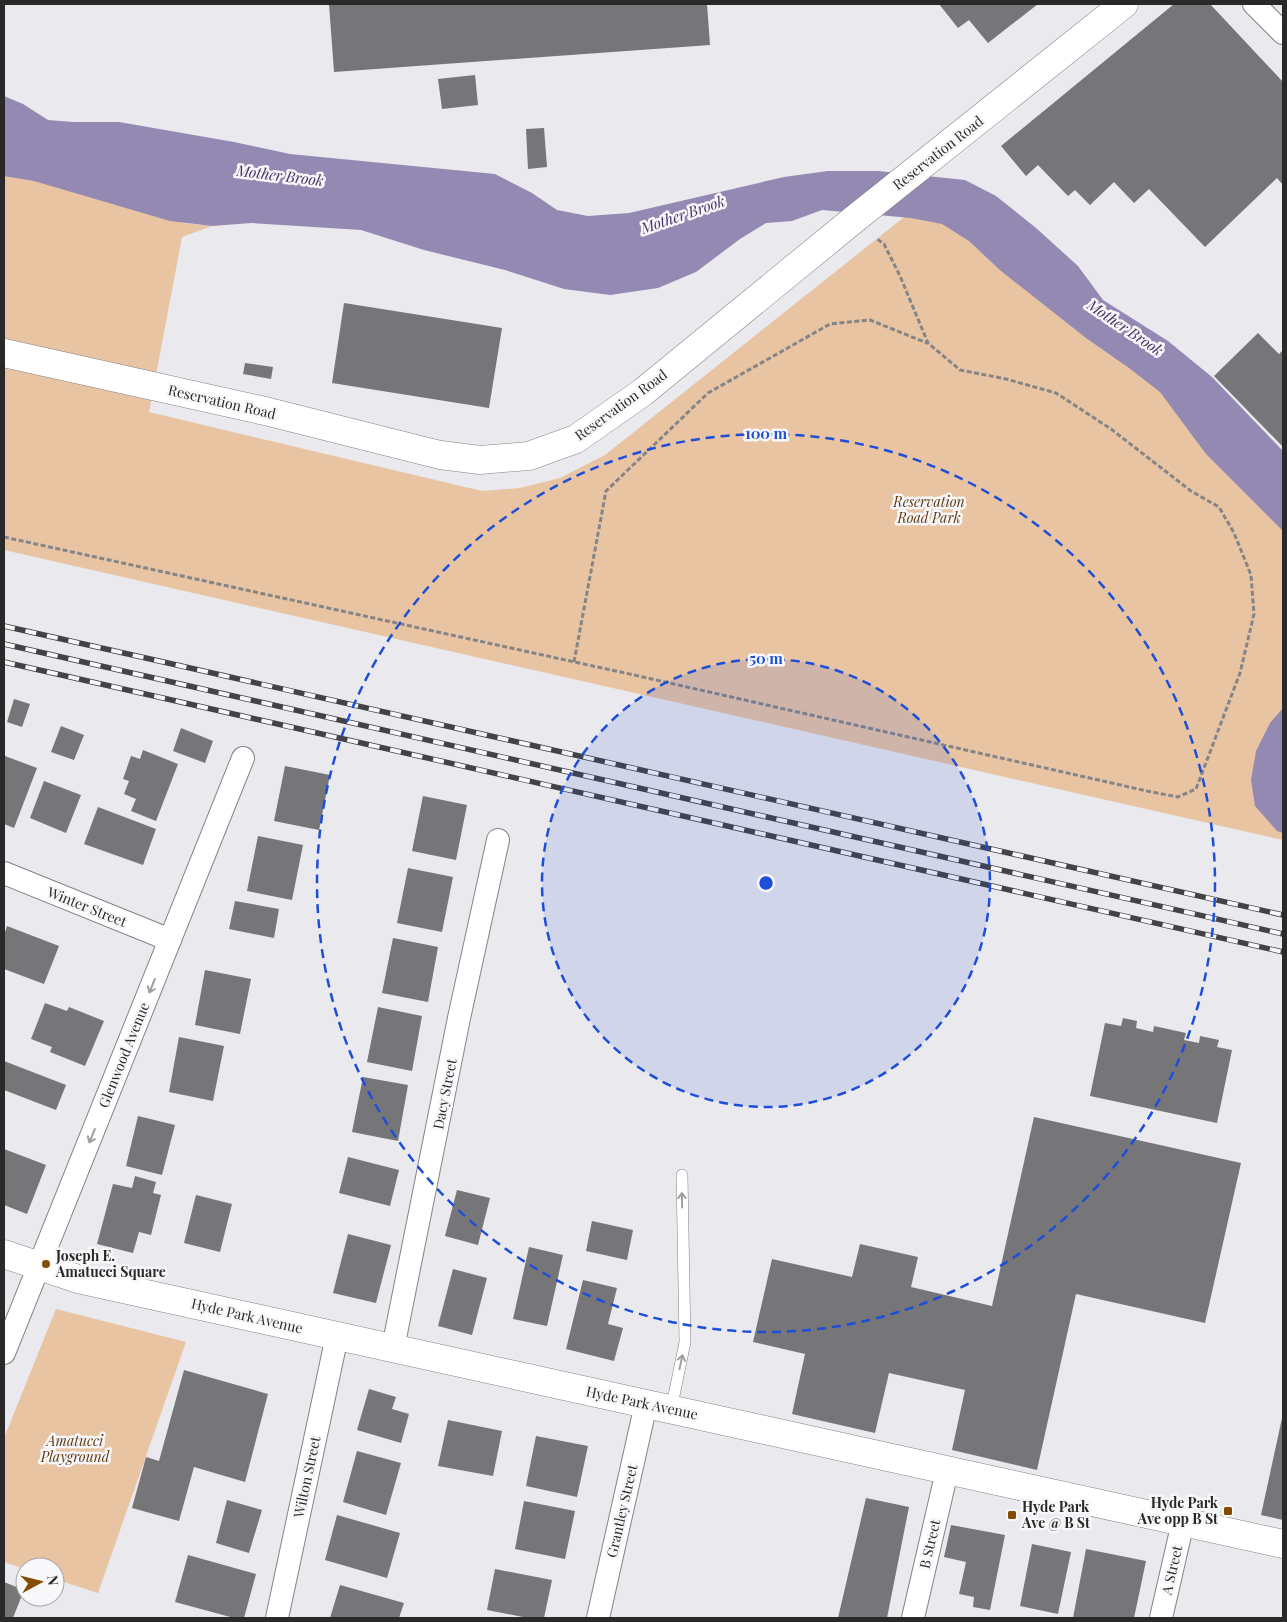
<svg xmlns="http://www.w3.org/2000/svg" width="1287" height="1622" font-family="'Playfair Display',serif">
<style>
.green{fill:#e8c4a3}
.water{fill:#9489b2}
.building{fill:#767578}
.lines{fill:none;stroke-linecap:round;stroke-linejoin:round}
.service-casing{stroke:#838285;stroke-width:12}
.minor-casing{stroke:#838285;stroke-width:24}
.secondary-casing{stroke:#838285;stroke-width:29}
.primary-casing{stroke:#838285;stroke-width:29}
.path{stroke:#858587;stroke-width:3;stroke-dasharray:5 2.5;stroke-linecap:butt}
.service{stroke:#fff;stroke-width:11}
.minor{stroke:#fff;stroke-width:22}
.secondary{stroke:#fff;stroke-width:28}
.primary{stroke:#fff;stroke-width:28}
.rail-casing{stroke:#434345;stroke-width:5.5}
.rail{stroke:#f8f7fa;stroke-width:4;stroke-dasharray:11;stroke-linecap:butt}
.oneway{stroke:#9f9f9f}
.ring{fill:none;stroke:#1d4ed8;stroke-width:2.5;stroke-dasharray:9 6}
.poi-dot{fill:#854c00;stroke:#f8f7fa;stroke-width:2}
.labels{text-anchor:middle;stroke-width:5;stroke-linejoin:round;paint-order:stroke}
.street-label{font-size:14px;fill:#29292a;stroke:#f8f7fa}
.park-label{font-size:14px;font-style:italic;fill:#5d3911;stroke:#f8f7fa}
.poi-label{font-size:14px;font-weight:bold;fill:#29292a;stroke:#f8f7fa;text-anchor:start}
.water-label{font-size:15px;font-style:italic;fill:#433167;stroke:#f8f7fa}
.centre{fill:#1d4ed8;stroke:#f8f7fa;stroke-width:2.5}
.ring-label{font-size:15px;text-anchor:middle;font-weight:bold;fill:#1d4ed8;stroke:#f8f7fa;stroke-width:5;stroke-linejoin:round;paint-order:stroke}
</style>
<rect width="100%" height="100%" fill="#eae9ed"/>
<!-- green -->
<g class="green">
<polygon points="4,170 184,223 212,226 182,237 149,412 482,491 520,488 560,478 605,455 913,210 948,223 1163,385 1283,518 1283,840 4,550"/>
<polygon points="56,1309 186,1342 98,1593 55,1579 55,1567 25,1567 25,1569 4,1562 4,1438"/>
</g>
<!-- water -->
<g class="water">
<polygon points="4,96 23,104 48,120 73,122 119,122 234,142 290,154 495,174 532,193 557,210 588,216 629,213 784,177 828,171 878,171 965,180 996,196 1036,228 1078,266 1103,300 1168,341 1212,377 1283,451 1283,531 1206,454 1160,392 1129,368 1086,338 1001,271 969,241 942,224 911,218 822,210 792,221 766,223 740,239 696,272 658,288 610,295 564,289 505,270 424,250 361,230 251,223 212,226 170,221 34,181 4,176"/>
<polygon points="1283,708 1283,833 1277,831 1255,806 1251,780 1256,751 1270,723"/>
</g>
<!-- building -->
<g class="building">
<polygon points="329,4 707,4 710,45 334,72"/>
<polygon points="939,4 1038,4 988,43 969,20 958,28"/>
<polygon points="1174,4 1210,4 1283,82 1283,185 1277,178 1205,247 1149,189 1134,203 1114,182 1090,205 1075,190 1068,196 1038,165 1026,176 1001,146"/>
<polygon points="475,75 478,105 442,109 438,79"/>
<polygon points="544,128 547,167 528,169 526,129"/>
<polygon points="344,303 502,328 489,408 332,383"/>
<polygon points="1258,333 1279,354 1283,350 1283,447 1214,376"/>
<polygon points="245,363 273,367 271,379 243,374"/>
<polygon points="14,699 30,704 22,727 7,722"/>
<polygon points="61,726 84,735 74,760 51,752"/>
<polygon points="181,728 213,741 205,763 173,751"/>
<polygon points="143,750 178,764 156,821 131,811 136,799 124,794 129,781 123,779 131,756 140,759"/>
<polygon points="5,756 37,768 14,828 4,824"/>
<polygon points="285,766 330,775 319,830 274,821"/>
<polygon points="44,781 81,795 66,833 30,818"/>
<polygon points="423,796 467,805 456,860 412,851"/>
<polygon points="98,807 156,829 143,865 84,844"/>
<polygon points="258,836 303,845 292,900 247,891"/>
<polygon points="408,868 453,877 442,932 397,923"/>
<polygon points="235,901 279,909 274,938 229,929"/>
<polygon points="7,926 59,946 44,984 4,969 4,935"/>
<polygon points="393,938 438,947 428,1002 382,993"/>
<polygon points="205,970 251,979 240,1034 195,1025"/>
<polygon points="45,1003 67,1011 69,1007 104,1021 85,1066 50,1052 52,1047 31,1039"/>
<polygon points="378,1007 422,1016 412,1071 367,1062"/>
<polygon points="1123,1018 1137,1021 1136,1028 1153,1032 1154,1026 1186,1033 1184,1040 1199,1043 1200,1036 1219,1040 1217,1047 1232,1050 1217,1123 1090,1096 1105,1023 1121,1026"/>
<polygon points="179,1037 224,1046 213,1101 169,1092"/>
<polygon points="4,1061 66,1085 56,1110 4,1090"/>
<polygon points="363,1077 408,1085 398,1141 352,1132"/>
<polygon points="138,1116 175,1125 162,1175 126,1166"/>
<polygon points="1034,1117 1241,1163 1205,1323 1076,1294 1037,1470 952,1450 965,1390 889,1373 875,1433 792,1414 805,1354 753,1342 772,1259 852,1277 860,1244 918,1257 911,1287 992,1306"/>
<polygon points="4,1149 46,1165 27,1214 4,1205"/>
<polygon points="348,1157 399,1170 390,1206 339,1193"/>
<polygon points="135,1176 156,1182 153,1193 161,1195 151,1235 139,1232 133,1253 97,1244 113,1184 132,1188"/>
<polygon points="457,1190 490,1198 478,1245 445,1236"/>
<polygon points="196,1195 232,1204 220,1252 184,1243"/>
<polygon points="592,1221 633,1230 627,1260 586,1251"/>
<polygon points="348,1234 391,1245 376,1303 333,1293"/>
<polygon points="529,1247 563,1255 547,1326 513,1319"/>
<polygon points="453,1269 487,1278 472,1335 438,1326"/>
<polygon points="583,1280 617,1288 608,1324 623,1328 614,1361 566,1349"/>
<polygon points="184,1370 268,1394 245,1482 194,1467 179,1521 132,1508 146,1457 159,1461"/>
<polygon points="369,1389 396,1397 392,1409 409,1414 401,1443 357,1430"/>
<polygon points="1282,1418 1283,1418 1283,1520 1261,1515"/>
<polygon points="448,1420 502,1431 493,1476 438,1466"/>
<polygon points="536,1436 588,1446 577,1497 526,1486"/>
<polygon points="357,1451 401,1463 386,1515 343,1502"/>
<polygon points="866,1498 909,1507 887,1618 838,1618"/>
<polygon points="227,1500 262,1510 249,1553 216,1543"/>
<polygon points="524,1501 575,1511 565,1559 515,1549"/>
<polygon points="337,1515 400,1533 387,1578 325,1560"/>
<polygon points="951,1525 1005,1535 990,1610 973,1607 974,1597 959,1594 966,1562 944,1557"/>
<polygon points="1032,1544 1071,1552 1058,1614 1020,1606"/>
<polygon points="1086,1549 1146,1561 1134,1618 1073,1618"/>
<polygon points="188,1555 256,1574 244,1618 234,1618 175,1602"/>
<polygon points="495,1569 552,1580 544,1618 528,1618 487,1610"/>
<polygon points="4,1582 24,1590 13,1618 4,1618"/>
<polygon points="340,1585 404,1603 399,1618 330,1618"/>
</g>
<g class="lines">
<defs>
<polyline id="service" points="671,1410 685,1342 682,1175"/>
<g id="minor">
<polyline points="1254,4 1283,33"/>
<polyline points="4,873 170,940"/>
<polyline points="393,1348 459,1018 498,840"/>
<polyline points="4,1353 243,758"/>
<polyline points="277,1618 337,1336"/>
<polyline points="598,1618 646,1404"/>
<polyline points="913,1618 947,1471"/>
<polyline points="1161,1618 1183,1522"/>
</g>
<polyline id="secondary" points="4,353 265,411 440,455 480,460 529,456 576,439 643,392 852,221 1124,4"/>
<polyline id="primary" points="4,1254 78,1279 1283,1544"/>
</defs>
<!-- service casing -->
<use href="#service" class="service-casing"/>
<!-- minor casing -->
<use href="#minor" class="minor-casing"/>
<!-- secondary casing -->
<use href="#secondary" class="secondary-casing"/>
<!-- primary casing -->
<use href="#primary" class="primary-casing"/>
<!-- path -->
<g class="path">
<polyline points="4,537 634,675 1147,791 1178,797 1196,789 1240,673 1254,614 1251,575 1234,533 1219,507 1191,491 1111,429 1056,393 1006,379 960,370 928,343 900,276 884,244 877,239"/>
<polyline points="574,662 606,491 708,393 830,324 870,320 927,343"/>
</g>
<!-- service -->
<use href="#service" class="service"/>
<!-- minor -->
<use href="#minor" class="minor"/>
<!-- secondary -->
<use href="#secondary" class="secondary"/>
<!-- primary -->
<use href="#primary" class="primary"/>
<defs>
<g id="rail">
<polyline points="4,626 1283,915"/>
<polyline points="4,644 1283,934"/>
<polyline points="4,662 1283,952"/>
</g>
</defs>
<!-- rail casing -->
<use href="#rail" class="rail-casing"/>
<!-- rail -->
<use href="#rail" class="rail"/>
</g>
<!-- one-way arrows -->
<defs><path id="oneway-shaft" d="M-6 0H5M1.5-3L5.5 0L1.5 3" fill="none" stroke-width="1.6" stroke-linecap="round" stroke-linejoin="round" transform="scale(1.25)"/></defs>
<g class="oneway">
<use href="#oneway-shaft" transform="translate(152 986) rotate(112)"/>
<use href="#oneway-shaft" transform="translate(92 1136) rotate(112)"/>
<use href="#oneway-shaft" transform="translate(682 1200) rotate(-91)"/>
<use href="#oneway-shaft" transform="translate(681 1362) rotate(-78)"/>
</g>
<!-- distance rings -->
<circle cx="766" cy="883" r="224" fill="#1d4ed8" fill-opacity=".12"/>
<g class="ring">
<circle cx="766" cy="883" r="224"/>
<circle cx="766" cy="883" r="449"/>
</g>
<!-- markers -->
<g class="poi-dot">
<circle cx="46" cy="1264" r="5"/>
<rect x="1223" y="1506" width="10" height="10" rx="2.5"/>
<rect x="1007" y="1510" width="10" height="10" rx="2.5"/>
</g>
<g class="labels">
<!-- street labels -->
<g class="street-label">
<text transform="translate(938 153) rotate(-38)" y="5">Reservation Road</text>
<text transform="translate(222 402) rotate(13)" y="5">Reservation Road</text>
<text transform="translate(621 405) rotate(-36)" y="5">Reservation Road</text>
<text transform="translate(87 907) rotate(22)" y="5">Winter Street</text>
<text transform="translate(124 1055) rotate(-68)" y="5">Glenwood Avenue</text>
<text transform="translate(445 1094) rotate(-79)" y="5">Dacy Street</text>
<text transform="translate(247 1316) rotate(13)" y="5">Hyde Park Avenue</text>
<text transform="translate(642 1403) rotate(12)" y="5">Hyde Park Avenue</text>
<text transform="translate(307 1477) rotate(-78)" y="5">Wilton Street</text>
<text transform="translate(622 1511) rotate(-77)" y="5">Grantley Street</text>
<text transform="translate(930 1544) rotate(-77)" y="5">B Street</text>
<text transform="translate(1172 1570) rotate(-77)" y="5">A Street</text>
</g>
<!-- park labels -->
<g class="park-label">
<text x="929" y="507">Reservation<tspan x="929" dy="16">Road Park</tspan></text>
<text x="75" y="1446">Amatucci<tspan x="75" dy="16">Playground</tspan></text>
</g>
<!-- poi labels -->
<g class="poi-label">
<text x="56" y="1261">Joseph E.<tspan x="56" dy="16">Amatucci Square</tspan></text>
<text x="1218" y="1508" text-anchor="end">Hyde Park<tspan x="1218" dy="16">Ave opp B St</tspan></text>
<text x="1022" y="1512">Hyde Park<tspan x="1022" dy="16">Ave @ B St</tspan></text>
</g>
<!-- water labels -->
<g class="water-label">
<text transform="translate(280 176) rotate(7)" y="5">Mother Brook</text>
<text transform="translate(683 215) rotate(-19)" y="5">Mother Brook</text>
<text transform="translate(1125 328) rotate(34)" y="5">Mother Brook</text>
</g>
</g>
<circle cx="766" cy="883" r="8" class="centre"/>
<g class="ring-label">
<text x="766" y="439">100 m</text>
<text x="766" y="664">50 m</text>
</g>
<!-- border -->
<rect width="1287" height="1622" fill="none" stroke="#29292a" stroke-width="10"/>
<!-- north arrow -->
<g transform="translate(40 1582) rotate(83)"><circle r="24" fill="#f8f7fa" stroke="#a5a5a7"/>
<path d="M0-4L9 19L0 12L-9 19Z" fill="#854c00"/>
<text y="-8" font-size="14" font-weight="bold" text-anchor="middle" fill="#29292a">N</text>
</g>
</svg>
